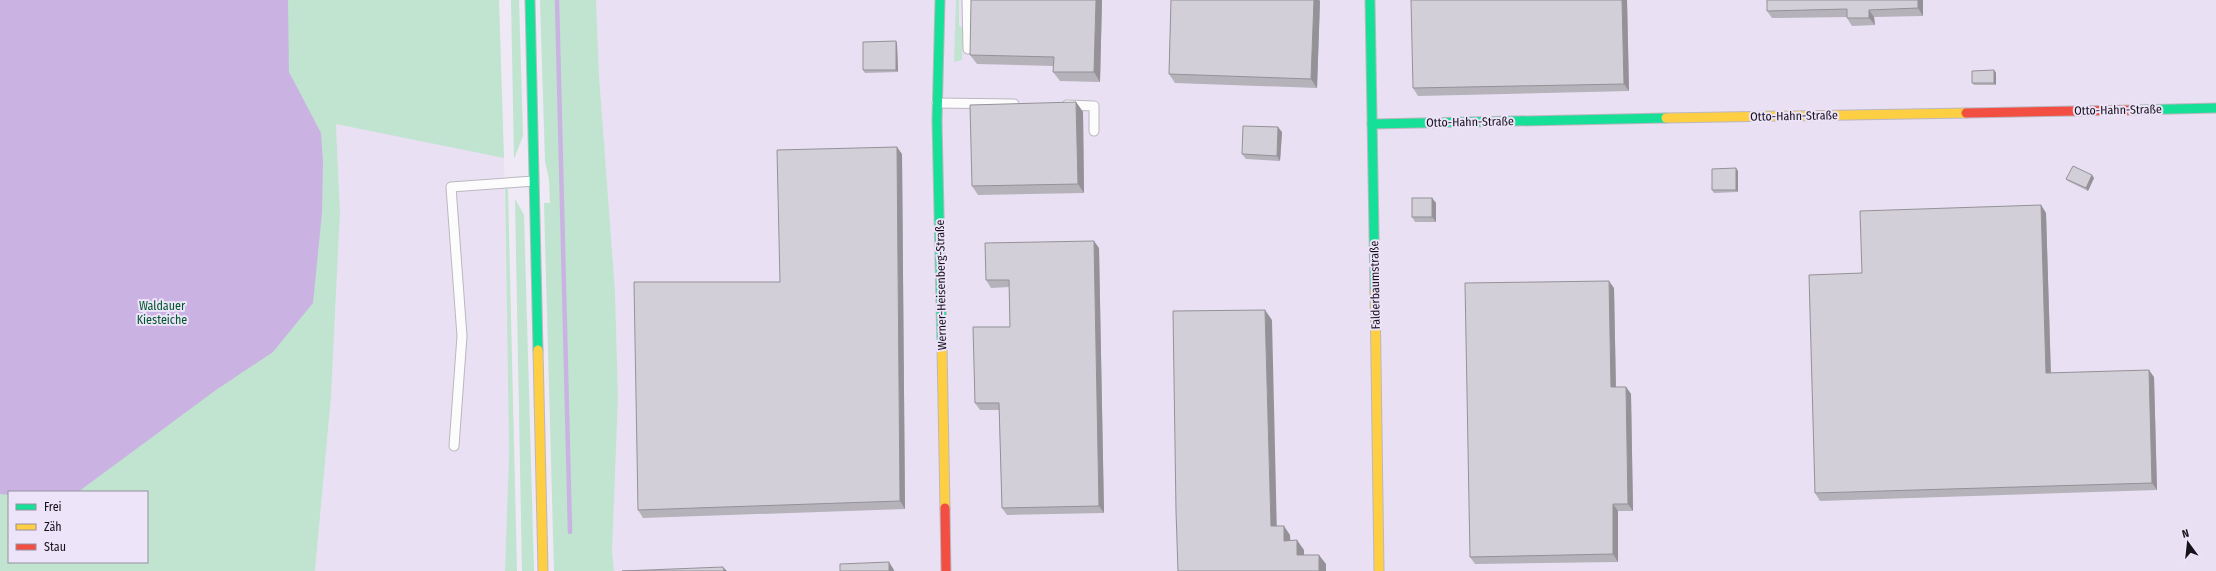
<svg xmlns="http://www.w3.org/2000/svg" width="2216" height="571" font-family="'Fira Sans Condensed',sans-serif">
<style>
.built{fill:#e9e0f4}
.green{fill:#c0e4cf;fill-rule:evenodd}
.water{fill:#cab3e3}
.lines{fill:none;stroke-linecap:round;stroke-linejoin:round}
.stream{stroke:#cab3e3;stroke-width:4.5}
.lane-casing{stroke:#bbb7bf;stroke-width:11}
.fast-casing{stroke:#bbb7bf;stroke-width:11}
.slow-casing{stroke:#bbb7bf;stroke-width:11}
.jam-casing{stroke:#bbb7bf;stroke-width:11}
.lane{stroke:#fcfcfd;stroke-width:9}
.fast{stroke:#16e098;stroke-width:9}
.slow{stroke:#ffcf43;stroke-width:9}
.jam{stroke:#f24e42;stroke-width:9}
.wall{fill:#b5b2ba}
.shaded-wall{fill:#949197}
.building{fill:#d3cfd8;stroke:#949197}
.labels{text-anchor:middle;stroke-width:4;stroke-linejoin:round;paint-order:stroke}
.street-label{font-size:12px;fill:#16121a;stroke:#ede4f9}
.park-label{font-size:12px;fill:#01572d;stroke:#ede4f9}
</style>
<rect width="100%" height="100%" fill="#eee9f4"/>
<!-- built -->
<g class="built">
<polygon points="596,0 2216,0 2216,571 614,571 612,552 618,397 615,291 599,75"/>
<polygon points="336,123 504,158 509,454 505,571 315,571 331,397 340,212"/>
</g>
<!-- green -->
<g class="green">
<path d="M0 0H499L504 158 336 124 340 212 331 397 315 571H0ZM9 492H147V562H9Z"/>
<polygon points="511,0 519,0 523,136 514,159"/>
<polygon points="540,0 596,0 599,75 615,291 618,397 612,552 614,571 554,571 544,203 550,203 549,179 545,161"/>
<polygon points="956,0 959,0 959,25 963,29 962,60 954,62"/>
<polygon points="505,188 508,189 517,571 505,571 509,454"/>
<polygon points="515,199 524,215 534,571 522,571"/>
</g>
<!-- water -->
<polygon class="water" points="0,0 288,0 289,72 321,133 323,162 322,213 313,303 273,352 216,390 78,492 9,492 9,495 0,494"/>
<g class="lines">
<!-- stream -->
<polyline class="stream" points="557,0 570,532"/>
<defs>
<g id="lane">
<polyline points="967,0 968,49"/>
<polyline points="937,103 1014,104"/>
<polyline points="1067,105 1094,106 1094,131"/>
<polyline points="454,446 462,336 451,187 534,181"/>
</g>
<g id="fast">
<polyline points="530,0 538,350"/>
<polyline points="940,0 937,121 942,348"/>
<polyline points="1370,0 1375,291"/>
<polyline points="2133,110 2216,108"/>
<polyline points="1372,124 1666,118"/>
</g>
<g id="slow">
<polyline points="1666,118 1966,113"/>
<polyline points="1375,291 1379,571"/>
<polyline points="942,348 945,508"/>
<polyline points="538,350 543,571"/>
</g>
<g id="jam">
<polyline points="1966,113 2133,110"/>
<polyline points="945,508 946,571"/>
</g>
</defs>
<!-- lane casing -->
<use href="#lane" class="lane-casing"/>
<!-- fast casing -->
<use href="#fast" class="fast-casing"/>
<!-- slow casing -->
<use href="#slow" class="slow-casing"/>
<!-- jam casing -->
<use href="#jam" class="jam-casing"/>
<!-- lane -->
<use href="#lane" class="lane"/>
<!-- fast -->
<use href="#fast" class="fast"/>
<!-- slow -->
<use href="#slow" class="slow"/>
<!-- jam -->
<use href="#jam" class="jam"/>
</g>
<!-- wall -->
<g class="wall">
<polygon points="1102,0 1100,82 1060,81 1053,72 1053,66 977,64 970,55"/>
<polygon points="1171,0 1319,0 1320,1 1317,88 1175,83 1169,74"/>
<polygon points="1627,0 1629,91 1418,96 1413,88"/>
<polygon points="1767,0 1923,0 1923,16 1874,17 1875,25 1852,26 1847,18 1847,17 1772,18 1767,11"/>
<polygon points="896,41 897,44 898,72 865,73 863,70"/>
<polygon points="1994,70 1996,73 1996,85 1974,85 1972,83"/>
<polygon points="1076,102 1083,112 1084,193 978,195 972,186"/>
<polygon points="1282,132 1280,161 1246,159 1242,154"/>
<polygon points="902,154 905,509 643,518 638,510 780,282"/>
<polygon points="1738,171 1738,192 1714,193 1712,190"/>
<polygon points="2092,175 2094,178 2088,191 2068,181 2066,179"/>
<polygon points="1432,198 1436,203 1436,222 1415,222 1412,217"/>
<polygon points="2041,205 2046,213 2051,373 2154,377 2157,490 1820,501 1815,493 1862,273"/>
<polygon points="1099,248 1104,513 1007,515 1002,508 999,410 980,410 975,403 1010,327 1009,287 991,288 986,280"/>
<polygon points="1614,288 1616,387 1626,387 1631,394 1633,511 1618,511 1618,562 1475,564 1470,557"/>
</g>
<!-- shaded-wall -->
<g class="shaded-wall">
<polygon points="1096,0 1102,0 1100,82 1094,72"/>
<polygon points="1314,0 1319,0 1320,1 1317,88 1311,79"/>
<polygon points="1622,0 1627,0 1629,91 1624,84"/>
<polygon points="1918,0 1923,0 1923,16 1918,8"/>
<polygon points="1869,10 1874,17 1875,25 1869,18"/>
<polygon points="896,41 897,44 898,72 896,70"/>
<polygon points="1994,70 1996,73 1996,85 1994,83"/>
<polygon points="1076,102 1083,112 1084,193 1078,184"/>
<polygon points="1278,127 1282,132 1280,161 1277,156"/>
<polygon points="897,147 902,154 905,509 900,501"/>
<polygon points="1736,168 1738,171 1738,192 1736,190"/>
<polygon points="2092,175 2094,178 2088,191 2086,188"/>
<polygon points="1432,198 1436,203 1436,222 1432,217"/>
<polygon points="2041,205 2046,213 2051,380 2046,373"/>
<polygon points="1094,241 1099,248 1104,513 1099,506"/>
<polygon points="1609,281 1614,288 1616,395 1611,387"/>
<polygon points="1265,310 1272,320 1277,536 1271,526"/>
<polygon points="2149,370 2154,377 2157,490 2152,483"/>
<polygon points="1626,387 1631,394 1633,511 1628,504"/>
<polygon points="1613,504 1618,511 1618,562 1613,554"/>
<polygon points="1284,526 1290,535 1291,550 1284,541"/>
<polygon points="1297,540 1304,550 1304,565 1297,555"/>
<polygon points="1319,555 1326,564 1326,571 1319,571"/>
<polygon points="889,562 894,570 894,571 889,571"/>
<polygon points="723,567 727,571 724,571"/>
</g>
<!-- building -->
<g class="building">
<polygon points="971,0 1096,0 1094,72 1053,72 1054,57 970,55"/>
<polygon points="1171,0 1314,0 1311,79 1169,74"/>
<polygon points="1411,0 1622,0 1624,84 1413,88"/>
<polygon points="1767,0 1918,0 1918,8 1869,10 1869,18 1847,18 1847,9 1767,11"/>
<polygon points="896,41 896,70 863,70 863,42"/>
<polygon points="1994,70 1994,83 1972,83 1972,71"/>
<polygon points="1076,102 1078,184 972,186 970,105"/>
<polygon points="1243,126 1278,127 1277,156 1242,154"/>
<polygon points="897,147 900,501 638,510 634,282 780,282 777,150"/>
<polygon points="2073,166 2092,175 2086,188 2066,179"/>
<polygon points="1736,168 1736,190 1712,190 1712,169"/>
<rect x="1412" y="198" width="20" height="19"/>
<polygon points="2041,205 2046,373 2149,370 2152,483 1815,493 1809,275 1862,273 1860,211"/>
<polygon points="1094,241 1099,506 1002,508 999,403 975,403 973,327 1010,327 1009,280 986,280 985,243"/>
<polygon points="1609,281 1611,387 1626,387 1628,504 1613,504 1613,554 1470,557 1465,283"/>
<polygon points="1265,310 1271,526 1284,526 1284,541 1297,540 1297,555 1319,555 1319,571 1178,571 1176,511 1173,311"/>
<polygon points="889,562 889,571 840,571 840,564"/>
<polygon points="723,567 724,571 622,571"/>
</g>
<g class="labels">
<!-- street labels -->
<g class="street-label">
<text transform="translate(2118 110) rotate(-1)" y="4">Otto-Hahn-Straße</text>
<text transform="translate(1794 116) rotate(-1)" y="4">Otto-Hahn-Straße</text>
<text transform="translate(1470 122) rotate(-1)" y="4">Otto-Hahn-Straße</text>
<text transform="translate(941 285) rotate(-91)" y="4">Werner-Heisenberg-Straße</text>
<text transform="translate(1375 285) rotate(-91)" y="4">Falderbaumstraße</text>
</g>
<!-- park labels -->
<g class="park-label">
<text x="162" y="310">Waldauer<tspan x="162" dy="14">Kiesteiche</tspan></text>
</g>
</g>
<!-- legend -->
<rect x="8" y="491" width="140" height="72" fill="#ede4f9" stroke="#9790a0"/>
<rect x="16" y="504" width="20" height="6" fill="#16e098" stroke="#9790a0"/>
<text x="44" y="511" font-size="12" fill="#16121a">Frei</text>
<rect x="16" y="524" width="20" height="6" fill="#ffcf43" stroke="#9790a0"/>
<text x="44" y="531" font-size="12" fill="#16121a">Zäh</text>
<rect x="16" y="544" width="20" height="6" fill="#f24e42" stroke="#9790a0"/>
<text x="44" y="551" font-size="12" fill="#16121a">Stau</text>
<!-- north arrow -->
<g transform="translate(2188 543) rotate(345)" stroke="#ede4f9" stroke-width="3" paint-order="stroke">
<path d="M0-3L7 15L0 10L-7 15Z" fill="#16121a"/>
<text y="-6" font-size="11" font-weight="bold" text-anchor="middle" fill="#16121a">N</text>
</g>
</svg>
